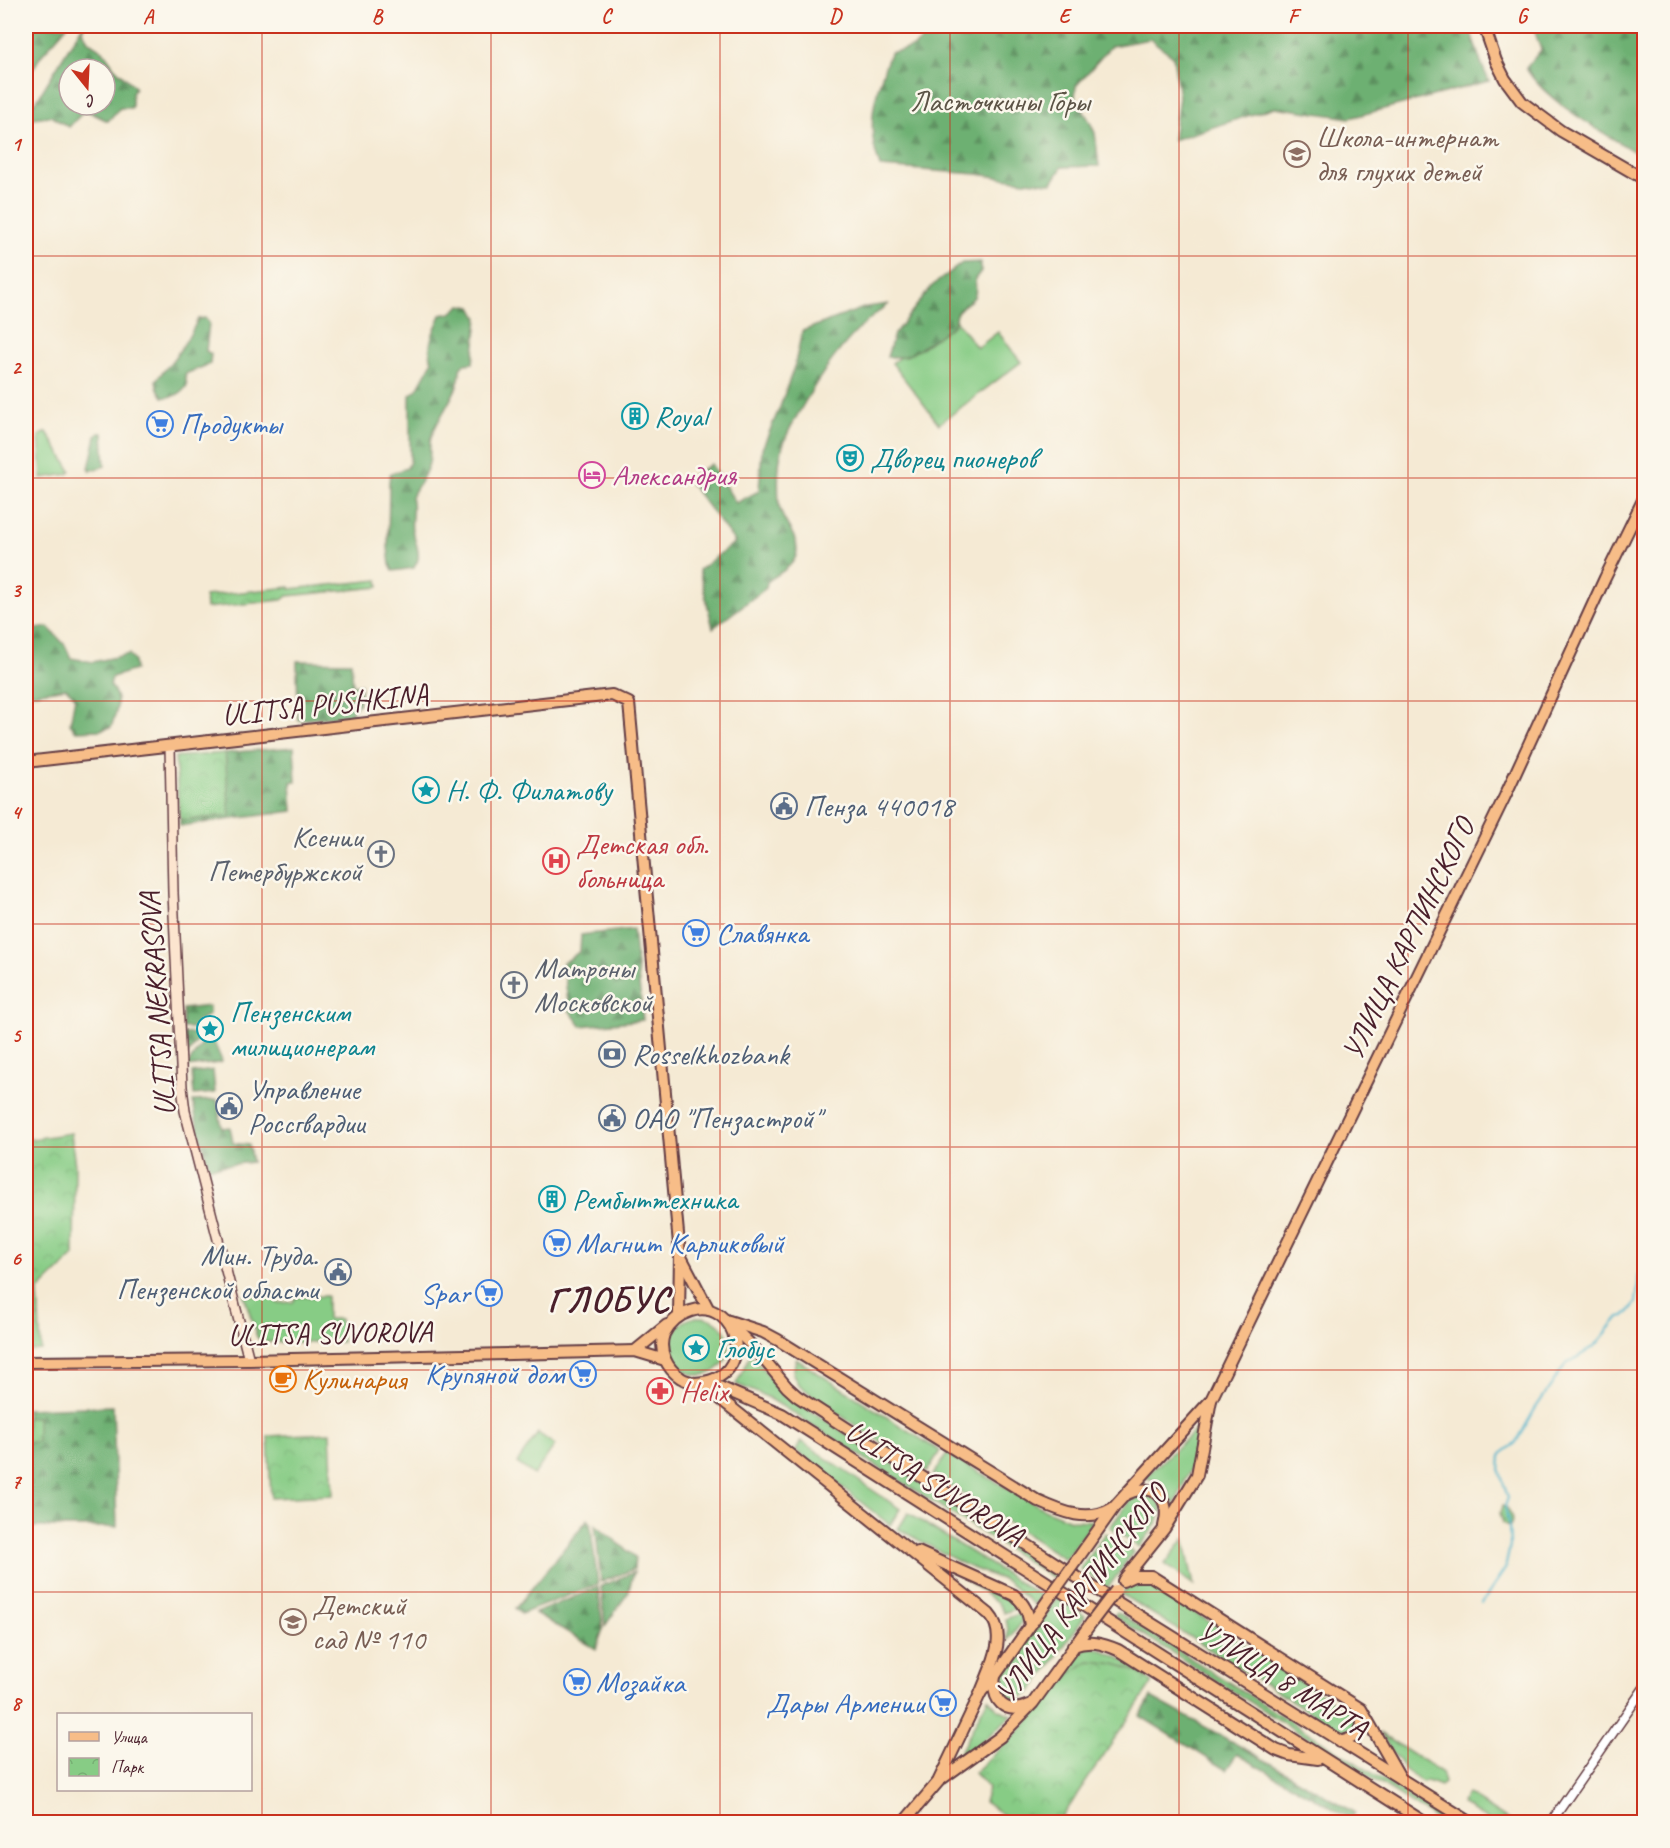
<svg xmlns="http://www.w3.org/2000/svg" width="1670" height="1848" font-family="Caveat,sans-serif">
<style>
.green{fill:#87cc85;stroke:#687658;stroke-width:1.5}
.forest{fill:url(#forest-firs);stroke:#5c684e;stroke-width:1.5;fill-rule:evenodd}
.wetland{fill:url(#wetland-marsh);stroke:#687658;stroke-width:1.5}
.park{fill:url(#park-crowns);stroke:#687658;stroke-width:1.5}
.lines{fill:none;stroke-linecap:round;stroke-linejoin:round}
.stream{stroke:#4eb4cd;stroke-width:2}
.tertiary-casing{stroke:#643d44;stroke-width:11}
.secondary-casing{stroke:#643d44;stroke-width:12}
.primary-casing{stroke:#643d44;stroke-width:14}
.tertiary{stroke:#fff;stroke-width:8}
.secondary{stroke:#fce5cf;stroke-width:9}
.primary{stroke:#f7bd88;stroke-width:10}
.primary-bridge-casing{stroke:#643d44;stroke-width:14;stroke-linecap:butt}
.primary-bridge{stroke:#f7bd88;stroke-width:10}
.grid{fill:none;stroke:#c8321e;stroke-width:1.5;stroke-opacity:0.55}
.labels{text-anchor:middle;stroke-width:5;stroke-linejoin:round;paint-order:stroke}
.park-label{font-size:30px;fill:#5c5346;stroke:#fbf7ec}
.education-label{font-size:30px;fill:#785e54;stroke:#fbf7ec;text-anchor:start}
.culture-label{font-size:30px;fill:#0d838f;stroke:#fbf7ec;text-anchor:start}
.shop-label{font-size:30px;fill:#366cbe;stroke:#fbf7ec;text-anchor:start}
.hotel-label{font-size:30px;fill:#b23c85;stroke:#fbf7ec;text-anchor:start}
.street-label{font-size:30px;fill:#4a1f2b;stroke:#fbf7ec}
.service-label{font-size:30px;fill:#4e5e75;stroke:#fbf7ec;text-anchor:start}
.worship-label{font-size:30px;fill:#5b616d;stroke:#fbf7ec;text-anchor:end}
.health-label{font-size:30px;fill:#be3a42;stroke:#fbf7ec;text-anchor:start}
.food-label{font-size:30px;fill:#c56008;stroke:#fbf7ec;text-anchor:start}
.district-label{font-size:36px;font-weight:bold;letter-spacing:1.5px;fill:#4a1f2b;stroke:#fbf7ec}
.neatline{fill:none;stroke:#c8321e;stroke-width:2}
.grid-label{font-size:20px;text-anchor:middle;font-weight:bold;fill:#c8321e}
</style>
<defs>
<pattern id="forest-firs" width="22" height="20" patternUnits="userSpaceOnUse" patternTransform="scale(1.5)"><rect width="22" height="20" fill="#6db072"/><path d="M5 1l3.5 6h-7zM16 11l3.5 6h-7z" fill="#5c8f5e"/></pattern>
<pattern id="wetland-marsh" width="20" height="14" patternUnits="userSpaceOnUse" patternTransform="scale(1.5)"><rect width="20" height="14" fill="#87cc85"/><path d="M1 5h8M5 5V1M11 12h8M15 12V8" fill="none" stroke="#76af73"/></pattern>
<pattern id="park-crowns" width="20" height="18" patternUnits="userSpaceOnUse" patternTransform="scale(1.5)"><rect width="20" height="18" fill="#87cc85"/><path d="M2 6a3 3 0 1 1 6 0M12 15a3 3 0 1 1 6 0" fill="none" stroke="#76af73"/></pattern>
</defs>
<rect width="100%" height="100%" fill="#fbf7ec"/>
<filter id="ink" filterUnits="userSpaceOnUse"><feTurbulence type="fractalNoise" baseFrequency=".0167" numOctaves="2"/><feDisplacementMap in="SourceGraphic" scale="12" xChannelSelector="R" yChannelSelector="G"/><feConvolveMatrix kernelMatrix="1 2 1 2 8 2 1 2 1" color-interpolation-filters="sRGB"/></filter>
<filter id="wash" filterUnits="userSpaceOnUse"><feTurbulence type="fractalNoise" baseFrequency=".008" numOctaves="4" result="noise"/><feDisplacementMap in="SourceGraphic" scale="24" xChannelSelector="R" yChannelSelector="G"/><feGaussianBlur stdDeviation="1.35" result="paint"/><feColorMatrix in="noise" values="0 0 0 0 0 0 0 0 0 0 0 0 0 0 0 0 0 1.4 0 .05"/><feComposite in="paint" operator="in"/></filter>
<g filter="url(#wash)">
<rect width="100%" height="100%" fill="#f5ead4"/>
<!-- green -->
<g class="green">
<polygon points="953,317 977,348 998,332 1021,362 939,424 892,363"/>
<polygon points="47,432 71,471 68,474 42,478 39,436"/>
<polygon points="244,1295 275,1298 277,1303 293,1302 296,1297 327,1296 327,1319 340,1319 342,1342 263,1342 257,1337"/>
<circle cx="700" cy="1346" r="29"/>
<polygon points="751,1354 775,1384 791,1398 1058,1571 1053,1578 798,1416 767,1397 736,1384"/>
<polygon points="796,1359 940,1451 927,1472 826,1406 798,1384 793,1374"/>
<path d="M1202 1424 1193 1463 1174 1506C1170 1489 1162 1480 1144 1478Z"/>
<polygon points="538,1433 555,1445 534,1475 517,1463"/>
<polygon points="801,1441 900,1509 890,1525 796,1451"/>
<polygon points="947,1454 1046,1510 1071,1520 1093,1521 1065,1559 933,1475"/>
<path d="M1144 1495C1180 1500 1150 1533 1139 1547L1110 1527 1131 1499Z"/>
<polygon points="908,1513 1041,1596 1034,1605 1006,1581 967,1566 898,1529"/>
<polygon points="1105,1533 1133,1552 1108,1588 1080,1569"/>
<polygon points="1184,1539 1194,1585 1165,1564"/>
<polygon points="960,1574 1011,1596 1022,1606 1004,1613 999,1605"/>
<polygon points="1139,1581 1149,1583 1354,1715 1358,1721 1356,1728 1351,1732 1343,1733 1121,1594 1130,1585"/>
<path d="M1058 1596 1085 1616C1073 1633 1061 1650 1049 1667 1043 1675 1037 1686 1029 1693 1011 1707 998 1693 1002 1674Z"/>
<polygon points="1023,1612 1022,1621 1007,1641 1008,1630 1006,1619"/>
<polygon points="1117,1612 1442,1817 1439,1821 1114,1616"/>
<path d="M1088 1647C1105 1646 1133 1667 1148 1676L1144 1682 1055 1686 1084 1650Z"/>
<polygon points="988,1698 998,1709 1012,1715 977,1746 956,1760"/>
<polygon points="1380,1733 1441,1772 1444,1783 1440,1786 1427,1781 1422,1782 1404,1769"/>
<polygon points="1467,1794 1511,1822 1491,1822 1461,1804"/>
</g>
<!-- forest -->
<g class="forest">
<polygon points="26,26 67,26 41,56 26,80"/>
<path d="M82 26H84L82 31 89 42 103 51 114 67 135 87 132 94V108H120L108 121 85 110 69 127 51 116 32 118 26 128V97L35 103ZM69 69H105V105H69Z"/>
<path d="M937 26H1469L1481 63 1489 81 1350 118 1275 107 1173 140 1179 97 1173 56 1150 39 1111 46 1076 86 1075 97 1089 120 1095 133 1099 166 1062 167 1052 183 1024 181 977 174 880 167C878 160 875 152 874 145 868 114 879 82 890 53L914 47Z"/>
<path d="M1533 26H1644V158C1609 135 1547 104 1526 68L1541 50Z"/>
<path d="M981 262V271L975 279C978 305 971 296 958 311 955 314 955 320 954 325L918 350 904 357H887L894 334 932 286 962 263Z"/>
<path d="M889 304C852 330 829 361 806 400 799 413 790 426 785 440 777 458 778 485 779 504 780 520 797 533 797 550 797 566 777 574 767 582L766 588 713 628 699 570 735 542 687 479 711 464 736 503 759 491 762 449 780 407 795 364 802 331 866 307Z"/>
<path d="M461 305 472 307 478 318 473 363 464 364 460 369C462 388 438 417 432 435 428 443 431 454 429 463 426 475 417 487 411 497 415 508 410 519 412 530 414 539 420 549 418 559 418 562 415 565 414 568L393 571 390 565 388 548 389 483 390 474 407 468 410 461V395L417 389 432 362C426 343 434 332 441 315L451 313Z"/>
<path d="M205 318 209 323 206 351 211 354 210 364 185 374 187 386C181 394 174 398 163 397L157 387 156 380C173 361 187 343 198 319Z"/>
<polygon points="99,433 103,433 105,466 90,471 89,468 96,436"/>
<path d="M48 627 65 645 71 658 93 662 129 654 134 661 135 670 112 677 110 685C122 699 117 712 111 727L100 730 76 731 70 724 75 697 66 688 34 693 26 690V631Z"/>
<polygon points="297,661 351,662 353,685 361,684 359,704 352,710 353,715 298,720"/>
<polygon points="294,747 296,782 291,782 293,811 180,826 180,820 230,816 225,753"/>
<polygon points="633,929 643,1020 581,1026 569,1010 563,962 568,960 580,951 581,935"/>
<polygon points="209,1006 209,1015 197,1021 193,1028 183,1028 183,1009"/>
<polygon points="197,1033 199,1038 183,1062 183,1034"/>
<polygon points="204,1041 209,1043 214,1042 222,1061 219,1063 186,1067"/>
<polygon points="213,1070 215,1093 194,1095 192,1073"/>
<polygon points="217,1100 222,1128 230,1127 233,1143 249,1145 252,1162 210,1167 208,1164 196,1119 193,1101"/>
<polygon points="113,1406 117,1527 26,1527 26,1409"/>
<polygon points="588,1519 590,1522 598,1584 521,1614 515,1609"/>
<polygon points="595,1524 635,1557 634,1569 601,1582"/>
<polygon points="634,1572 628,1593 605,1626 601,1586"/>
<polygon points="598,1587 603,1629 596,1649 535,1613"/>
<polygon points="1151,1697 1254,1754 1355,1813 1351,1819 1237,1754 1226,1770 1140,1716"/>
</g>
<!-- wetland -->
<path class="wetland" d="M1502 1506 1507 1508C1510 1514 1515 1520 1509 1527L1503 1523 1500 1513Z"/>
<!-- park -->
<g class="park">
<polygon points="378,580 379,587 287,596 282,600 206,608 205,596 290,587 290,589"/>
<polygon points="225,753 230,816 180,820 175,757"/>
<polygon points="71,1133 75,1166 74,1256 38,1291 41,1350 26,1351 26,1140"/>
<polygon points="37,1417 37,1442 26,1442 26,1418"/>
<polygon points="330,1433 333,1495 271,1498 268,1436"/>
<path d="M1089 1661C1118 1663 1129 1666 1153 1682L1059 1822H1014L984 1802 988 1788 974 1773 1022 1728 1071 1673Z"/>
</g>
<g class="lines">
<!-- stream -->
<polyline class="stream" points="1482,1603 1505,1569 1510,1546 1509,1527 1505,1506 1508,1498 1500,1472 1501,1454 1516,1443 1535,1409 1565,1365 1595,1346 1619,1317 1625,1316 1636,1303 1641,1253 1644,1242"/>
</g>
</g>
<g filter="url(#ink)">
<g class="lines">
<defs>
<polyline id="tertiary" points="1551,1822 1644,1688"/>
<polyline id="secondary" points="170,746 173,893 182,1087 185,1111 249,1360"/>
<g id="primary">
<polyline points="1484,26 1496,61 1505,79 1522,102 1561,131 1644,179"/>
<polyline points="26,762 612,695 629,703 680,1255 679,1315"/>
<polyline points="680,1255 709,1310"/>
<polyline points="726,1320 756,1350 787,1387 797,1396 1072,1574 1470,1822"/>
<path d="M729 1321 763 1332 778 1340 1038 1501C1062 1512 1088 1523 1113 1508"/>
<polyline points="635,1351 667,1325"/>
<polyline points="26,1362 249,1360 635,1351 665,1360"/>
<polyline points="708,1382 782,1414 1424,1822"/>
<path d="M695 1383C761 1380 737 1296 691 1311 678 1315 670 1322 664 1334 658 1351 667 1369 681 1378 685 1381 690 1381 694 1383 702 1386 710 1392 718 1397L989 1614C1009 1636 990 1668 981 1692"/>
<path d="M1129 1493C1156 1482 1171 1499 1164 1526"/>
<path d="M918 1552 1014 1595C1025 1604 1028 1612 1030 1625"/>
<polyline points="1076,1561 1115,1506 1211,1400 1505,796 1605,578 1644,498"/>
<polyline points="1124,1579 1164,1529 1197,1475 1211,1400"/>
<polyline points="1123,1581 1134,1576 1151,1576 1361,1709 1401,1779"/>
<path d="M1073 1646C1090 1640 1102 1643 1118 1650L1276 1750 1289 1755 1318 1759"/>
<path d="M995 1676C991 1700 1004 1716 1029 1705"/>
<path d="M1339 1742C1358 1738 1368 1729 1358 1710"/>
<polyline points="940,1780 1000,1737 1033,1703 1091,1623"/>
<polyline points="904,1822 938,1782 981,1692 995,1676 1050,1597"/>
</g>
</defs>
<!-- tertiary casing -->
<use href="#tertiary" class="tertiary-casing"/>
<!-- secondary casing -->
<use href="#secondary" class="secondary-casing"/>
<!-- primary casing -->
<use href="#primary" class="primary-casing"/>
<!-- tertiary -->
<use href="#tertiary" class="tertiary"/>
<!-- secondary -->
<use href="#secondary" class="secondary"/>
<!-- primary -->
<use href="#primary" class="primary"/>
<defs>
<g id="primary-bridge">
<polyline points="1050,1597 1076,1561"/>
<polyline points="1091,1623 1116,1590"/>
</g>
</defs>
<!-- primary-bridge casing -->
<use href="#primary-bridge" class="primary-bridge-casing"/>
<!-- primary-bridge -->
<use href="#primary-bridge" class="primary-bridge"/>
</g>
</g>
<!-- grid -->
<path class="grid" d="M262 26V1822M491 26V1822M720 26V1822M950 26V1822M1179 26V1822M1408 26V1822M26 256H1644M26 478H1644M26 701H1644M26 924H1644M26 1147H1644M26 1370H1644M26 1592H1644"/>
<!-- icons -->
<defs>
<symbol id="school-ring" viewBox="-11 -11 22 22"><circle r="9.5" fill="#fbf7ec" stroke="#8d6e63" stroke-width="1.5"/><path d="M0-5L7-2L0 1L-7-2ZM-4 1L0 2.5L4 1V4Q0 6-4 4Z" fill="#8d6e63"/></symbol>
<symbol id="building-ring" viewBox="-11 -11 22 22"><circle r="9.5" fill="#fbf7ec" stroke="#0f9aa8" stroke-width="1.5"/><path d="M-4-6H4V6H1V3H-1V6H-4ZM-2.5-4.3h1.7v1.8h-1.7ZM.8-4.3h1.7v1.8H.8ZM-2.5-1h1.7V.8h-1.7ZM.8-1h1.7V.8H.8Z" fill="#0f9aa8"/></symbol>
<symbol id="supermarket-ring" viewBox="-11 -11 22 22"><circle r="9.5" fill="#fbf7ec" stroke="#3f7fe0" stroke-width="1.5"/><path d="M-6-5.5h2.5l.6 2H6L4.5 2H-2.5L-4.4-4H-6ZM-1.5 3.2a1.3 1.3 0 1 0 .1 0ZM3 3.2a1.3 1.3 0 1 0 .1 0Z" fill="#3f7fe0"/></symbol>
<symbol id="theatre-ring" viewBox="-11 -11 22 22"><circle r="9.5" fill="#fbf7ec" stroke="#0f9aa8" stroke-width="1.5"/><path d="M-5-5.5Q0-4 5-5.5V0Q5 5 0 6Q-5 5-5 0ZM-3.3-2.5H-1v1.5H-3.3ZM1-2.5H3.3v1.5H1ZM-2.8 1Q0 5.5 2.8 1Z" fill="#0f9aa8"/></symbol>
<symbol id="hotel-ring" viewBox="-11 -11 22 22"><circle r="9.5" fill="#fbf7ec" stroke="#d1479c" stroke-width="1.5"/><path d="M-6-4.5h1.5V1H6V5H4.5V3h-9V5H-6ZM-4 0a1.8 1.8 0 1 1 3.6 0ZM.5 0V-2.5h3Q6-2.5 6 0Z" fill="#d1479c"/></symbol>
<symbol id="sight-ring" viewBox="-11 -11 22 22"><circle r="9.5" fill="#fbf7ec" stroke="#0f9aa8" stroke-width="1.5"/><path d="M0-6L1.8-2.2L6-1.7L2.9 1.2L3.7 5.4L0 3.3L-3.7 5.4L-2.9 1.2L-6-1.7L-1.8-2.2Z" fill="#0f9aa8"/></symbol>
<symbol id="civic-ring" viewBox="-11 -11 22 22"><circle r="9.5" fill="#fbf7ec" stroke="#5c6f8a" stroke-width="1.5"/><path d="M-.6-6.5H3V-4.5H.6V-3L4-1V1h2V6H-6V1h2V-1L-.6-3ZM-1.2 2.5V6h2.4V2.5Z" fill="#5c6f8a"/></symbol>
<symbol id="church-ring" viewBox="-11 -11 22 22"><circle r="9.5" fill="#fbf7ec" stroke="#6b7280" stroke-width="1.5"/><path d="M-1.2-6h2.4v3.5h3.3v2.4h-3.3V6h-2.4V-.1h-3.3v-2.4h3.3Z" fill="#6b7280"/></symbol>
<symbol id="hospital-ring" viewBox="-11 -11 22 22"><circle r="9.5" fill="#fbf7ec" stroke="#e0444e" stroke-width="1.5"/><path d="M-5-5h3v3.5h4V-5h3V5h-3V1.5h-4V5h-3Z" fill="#e0444e"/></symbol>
<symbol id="bank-ring" viewBox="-11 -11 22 22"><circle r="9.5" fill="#fbf7ec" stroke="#5c6f8a" stroke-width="1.5"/><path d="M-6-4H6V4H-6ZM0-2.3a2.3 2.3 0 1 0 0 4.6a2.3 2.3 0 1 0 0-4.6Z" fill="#5c6f8a"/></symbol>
<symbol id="cafe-ring" viewBox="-11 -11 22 22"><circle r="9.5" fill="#fbf7ec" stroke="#e8710a" stroke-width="1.5"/><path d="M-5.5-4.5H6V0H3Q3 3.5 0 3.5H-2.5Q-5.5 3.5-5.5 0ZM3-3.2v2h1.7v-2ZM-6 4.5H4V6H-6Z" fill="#e8710a"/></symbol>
<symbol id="pharmacy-ring" viewBox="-11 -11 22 22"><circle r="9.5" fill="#fbf7ec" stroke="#e0444e" stroke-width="1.5"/><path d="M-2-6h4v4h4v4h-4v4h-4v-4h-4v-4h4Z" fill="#e0444e"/></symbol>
</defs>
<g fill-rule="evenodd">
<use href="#school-ring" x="1282" y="139" width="30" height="30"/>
<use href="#building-ring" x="620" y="401" width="30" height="30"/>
<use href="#supermarket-ring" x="145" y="409" width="30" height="30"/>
<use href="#theatre-ring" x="835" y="443" width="30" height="30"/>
<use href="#hotel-ring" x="577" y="460" width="30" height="30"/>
<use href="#sight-ring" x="411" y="775" width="30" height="30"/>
<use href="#civic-ring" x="769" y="791" width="30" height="30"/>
<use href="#church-ring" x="366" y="839" width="30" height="30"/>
<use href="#hospital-ring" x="541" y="846" width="30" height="30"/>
<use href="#supermarket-ring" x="681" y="918" width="30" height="30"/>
<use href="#church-ring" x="499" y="970" width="30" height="30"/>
<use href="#sight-ring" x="195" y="1014" width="30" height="30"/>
<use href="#bank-ring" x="597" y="1039" width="30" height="30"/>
<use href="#civic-ring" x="214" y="1091" width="30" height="30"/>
<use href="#civic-ring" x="597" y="1103" width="30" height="30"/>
<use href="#building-ring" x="537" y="1184" width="30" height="30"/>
<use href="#supermarket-ring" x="542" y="1228" width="30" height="30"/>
<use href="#civic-ring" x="323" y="1257" width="30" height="30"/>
<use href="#supermarket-ring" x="474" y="1278" width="30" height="30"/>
<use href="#sight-ring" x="681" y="1333" width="30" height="30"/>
<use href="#supermarket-ring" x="568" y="1359" width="30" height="30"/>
<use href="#cafe-ring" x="268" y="1364" width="30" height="30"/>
<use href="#pharmacy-ring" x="645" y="1376" width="30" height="30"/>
<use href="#school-ring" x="278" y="1607" width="30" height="30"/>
<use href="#supermarket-ring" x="562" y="1667" width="30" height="30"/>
<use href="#supermarket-ring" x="928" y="1688" width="30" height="30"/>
</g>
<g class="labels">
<!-- park labels -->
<g class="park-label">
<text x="1000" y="111">Ласточкины Горы</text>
</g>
<!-- education labels -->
<g class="education-label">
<text x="1316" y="147">Школа-интернат<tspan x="1316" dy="34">для глухих детей</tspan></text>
<text x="312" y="1615">Детский<tspan x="312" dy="34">сад № 110</tspan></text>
</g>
<!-- culture labels -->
<g class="culture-label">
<text x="654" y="426">Royal</text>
<text x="870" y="468">Дворец пионеров</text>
<text x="446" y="800">Н. Ф. Филатову</text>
<text x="230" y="1022">Пензенским<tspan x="230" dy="34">милиционерам</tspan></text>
<text x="572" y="1209">Рембыттехника</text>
<text x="716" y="1358">Глобус</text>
</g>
<!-- shop labels -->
<g class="shop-label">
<text x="180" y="434">Продукты</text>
<text x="716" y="943">Славянка</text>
<text x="576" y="1253">Магнит Карликовый</text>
<text x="470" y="1303" text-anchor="end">Spar</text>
<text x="564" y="1384" text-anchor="end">Крупяной дом</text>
<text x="596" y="1692">Мозайка</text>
<text x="924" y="1713" text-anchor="end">Дары Армении</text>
</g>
<!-- hotel labels -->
<g class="hotel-label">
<text x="612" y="485">Александрия</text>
</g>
<!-- street labels -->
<g class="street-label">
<text transform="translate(325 704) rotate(-6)" y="10">ULITSA PUSHKINA</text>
<text transform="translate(1408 939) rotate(-64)" y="10">УЛИЦА КАРПИНСКОГО</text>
<text transform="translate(157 1004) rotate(-94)" y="10">ULITSA NEKRASOVA</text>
<text transform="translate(330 1333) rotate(-1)" y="10">ULITSA SUVOROVA</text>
<text transform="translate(935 1483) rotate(33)" y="10">ULITSA SUVOROVA</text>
<text transform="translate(1081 1593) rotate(-53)" y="10">УЛИЦА КАРПИНСКОГО</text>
<text transform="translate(1283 1679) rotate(32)" y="10">УЛИЦА 8 МАРТА</text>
</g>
<!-- service labels -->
<g class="service-label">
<text x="804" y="816">Пенза 440018</text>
<text x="632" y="1064">Rosselkhozbank</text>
<text x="248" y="1099">Управление<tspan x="248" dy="34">Россгвардии</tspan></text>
<text x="632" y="1128">ОАО "Пензастрой"</text>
<text x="318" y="1265" text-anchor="end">Мин. Труда.<tspan x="318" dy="34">Пензенской области</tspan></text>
</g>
<!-- worship labels -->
<g class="worship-label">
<text x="362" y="847">Ксении<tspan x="362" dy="34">Петербуржской</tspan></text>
<text x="534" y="978" text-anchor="start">Матроны<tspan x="534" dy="34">Московской</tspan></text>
</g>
<!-- health labels -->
<g class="health-label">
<text x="576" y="854">Детская обл.<tspan x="576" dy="34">больница</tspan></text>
<text x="680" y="1401">Helix</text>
</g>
<!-- food labels -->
<g class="food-label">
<text x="302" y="1389">Кулинария</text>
</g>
<!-- district labels -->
<g class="district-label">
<text x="609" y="1311">ГЛОБУС</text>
</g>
</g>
<!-- margin -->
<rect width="1670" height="1848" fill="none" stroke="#fbf7ec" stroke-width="66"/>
<!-- legend -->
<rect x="57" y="1713" width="195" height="78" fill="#fbf7ec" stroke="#b4a19f" stroke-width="1.5"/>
<rect x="69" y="1732" width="30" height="9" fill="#f7bd88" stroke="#b4a19f" stroke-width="1.5"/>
<text x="111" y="1743" font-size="18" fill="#4a1f2b">Улица</text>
<rect x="69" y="1758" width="30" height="18" fill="url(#park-crowns)" stroke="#b4a19f" stroke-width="1.5"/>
<text x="111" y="1773" font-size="18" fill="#4a1f2b">Парк</text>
<!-- north arrow -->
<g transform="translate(87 87) rotate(162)"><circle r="28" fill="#fbf7ec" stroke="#b4a19f" stroke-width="1.5"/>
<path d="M0-4.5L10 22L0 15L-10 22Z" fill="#c8321e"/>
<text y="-9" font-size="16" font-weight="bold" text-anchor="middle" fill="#4a1f2b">С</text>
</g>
<rect x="33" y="33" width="1604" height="1782" class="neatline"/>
<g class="grid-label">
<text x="148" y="23">A</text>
<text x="377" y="23">B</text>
<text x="606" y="23">C</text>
<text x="835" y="23">D</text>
<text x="1064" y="23">E</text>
<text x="1293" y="23">F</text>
<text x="1522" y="23">G</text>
<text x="16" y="151">1</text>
<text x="16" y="374">2</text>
<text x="16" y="597">3</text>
<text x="16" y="819">4</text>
<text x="16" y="1042">5</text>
<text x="16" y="1265">6</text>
<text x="16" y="1488">7</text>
<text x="16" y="1710">8</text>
</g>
</svg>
